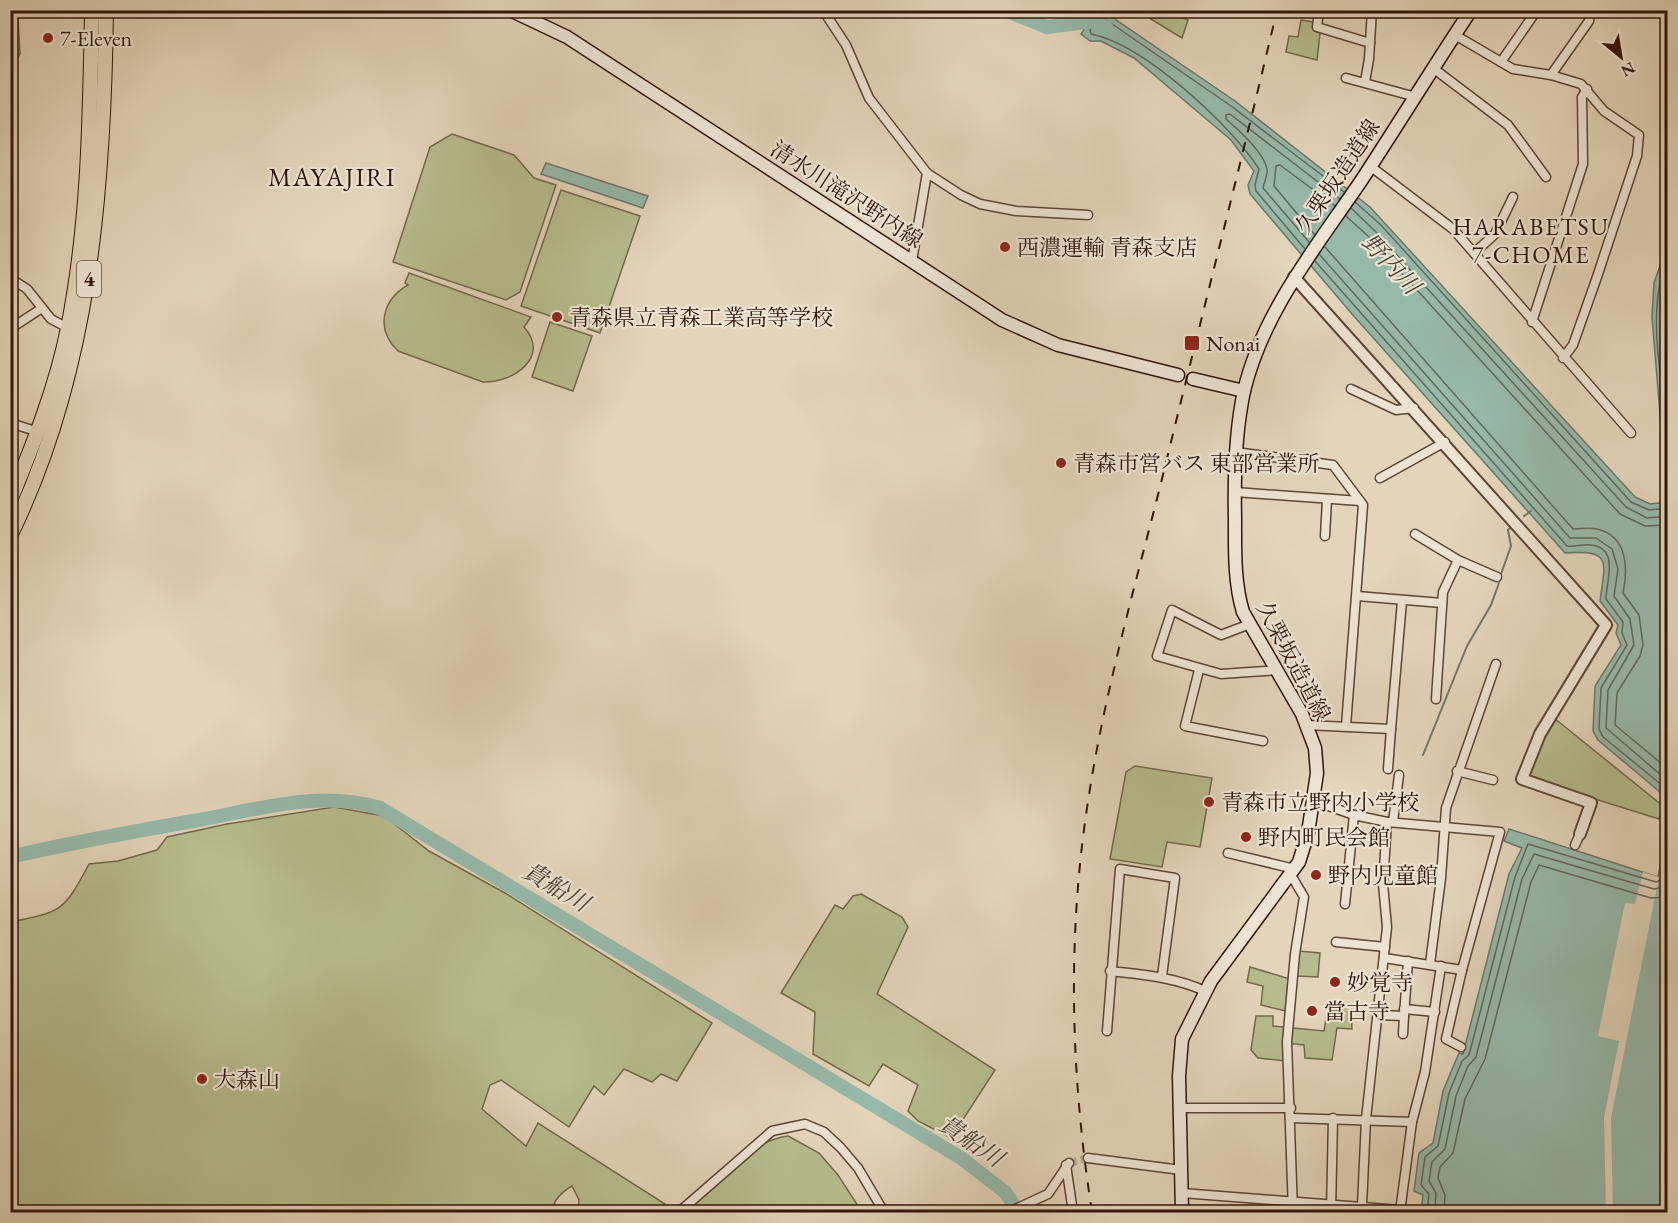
<svg xmlns="http://www.w3.org/2000/svg" width="1678" height="1223" font-family="'EB Garamond','Noto Serif JP',serif">
<style>
.green{fill:#b6bc8d;stroke:#74684b;stroke-width:1.5}
.water{fill:#96b9aa;stroke:#6e776a;stroke-width:1.5}
.pier{fill:#e3d4ba}
.lines{fill:none;stroke-linecap:round;stroke-linejoin:round}
.shore{stroke:#64675a;stroke-width:1.5}
.stream{stroke:#6e776a;stroke-width:2}
.river{stroke:#96b9aa;stroke-width:14}
.minor-tunnel{stroke:#bfae97;stroke-width:8;stroke-dasharray:8 4;stroke-linecap:butt}
.minor-casing{stroke:#5e4535;stroke-width:11}
.tertiary-casing{stroke:#5e4535;stroke-width:14}
.secondary-casing{stroke:#311509;stroke-width:15}
.trunk-casing{stroke:#311509;stroke-width:16}
.minor{stroke:#ede3d2;stroke-width:8}
.tertiary{stroke:#ede3d2;stroke-width:10}
.secondary{stroke:#ede3d2;stroke-width:12}
.trunk{stroke:#e3d4ba;stroke-width:14}
.rail{stroke:#311509;stroke-width:2;stroke-dasharray:10 10;stroke-linecap:butt}
.poi-dot{fill:#8f2418;stroke:#ede3d2;stroke-width:2}
.labels{text-anchor:middle;stroke-width:4.5;stroke-linejoin:round;paint-order:stroke}
.shield{fill:#ede3d2;stroke:#695345;stroke-width:1.5}
.shield-label{font-size:21px;font-weight:bold;fill:#311509}
.poi-label{font-size:22px;fill:#311509;stroke:#ede3d2;text-anchor:start}
.street-label{font-size:22px;fill:#311509;stroke:#ede3d2}
.neighbourhood-label{font-size:24px;letter-spacing:1.5px;fill:#311509;stroke:#ede3d2}
.water-label{font-size:24px;font-style:italic;fill:#4f4639;stroke:#ede3d2}
.quarter-label{font-size:26px;letter-spacing:1.5px;fill:#311509;stroke:#ede3d2}
</style>
<rect width="100%" height="100%" fill="#e3d4ba"/>
<filter id="stains"><feTurbulence type="fractalNoise" baseFrequency=".00333" numOctaves="4"/><feColorMatrix values="0 0 0 0 .2 0 0 0 0 .09 0 0 0 0 .02 0 0 0 .5 -.17"/></filter>
<radialGradient id="worn" r=".72"><stop offset=".6" stop-color="#630" stop-opacity="0"/><stop offset="1" stop-color="#630" stop-opacity=".3"/></radialGradient>
<!-- green -->
<g class="green">
<polygon points="1143,10 1168,11 1188,20 1182,38 1141,13"/>
<polygon points="12,11 18,17 20,54 11,70"/>
<polygon points="1301,20 1313,22 1313,30 1320,33 1317,60 1286,52 1289,36 1298,37"/>
<polygon points="452,134 514,155 534,178 556,185 520,292 506,300 393,262 430,147"/>
<polygon points="561,190 640,216 600,333 521,306"/>
<path d="M409 273 531 317 524 327C551 357 513 383 483 382L398 351C375 329 382 300 408 285L405 283Z"/>
<polygon points="550,322 592,336 573,391 532,377"/>
<polygon points="1554,718 1663,806 1659,819 1531,779 1529,774 1547,729"/>
<polygon points="1135,766 1212,778 1200,847 1167,842 1162,867 1110,859 1126,772"/>
<path d="M334 807 384 816 429 851 505 893 712 1023 677 1081 661 1074 652 1082 624 1069 604 1095 594 1086 569 1127 501 1080 490 1085 482 1109 526 1146 538 1123 665 1204 660 1212H578L579 1200 572 1186C562 1192 552 1200 553 1212H11V922C62 912 64 911 89 864L118 861 157 850 167 837 227 824Z"/>
<polygon points="861,894 902,917 908,927 877,994 995,1070 951,1138 918,1121 908,1111 918,1085 883,1064 869,1086 813,1054 815,1012 781,993 835,905 843,909 853,896"/>
<polygon points="1299,951 1320,953 1318,977 1297,976"/>
<polygon points="1250,967 1290,979 1286,1011 1261,1005 1263,986 1247,982"/>
<polygon points="1337,1002 1351,1005 1352,1029 1337,1028 1332,1060 1305,1058 1304,1045 1286,1043 1285,1061 1258,1058 1251,1050 1256,1016 1273,1016 1273,1026 1324,1031 1328,1006 1337,1005"/>
<path d="M788 1136 819 1153 838 1175 862 1212H686C713 1184 748 1141 788 1136Z"/>
</g>
<!-- water -->
<g class="water">
<path d="M1096 11H1103L1235 101 1370 207 1635 497 1650 504 1667 502V798L1598 740 1593 731 1595 686 1621 645 1616 633 1618 625 1600 601C1605 562 1613 549 1565 553L1352 314 1250 194 1248 185 1254 171 1231 140 1134 58 1101 41H1090L1081 34Z"/>
<polygon points="546,163 648,196 643,208 541,174"/>
<polygon points="1667,246 1667,500 1652,317 1654,283"/>
<polygon points="1509,829 1658,877 1667,831 1667,1212 1421,1212 1423,1195 1414,1191 1419,1153 1433,1143 1443,1091 1459,1053 1463,1054 1509,874 1522,848 1504,841"/>
</g>
<!-- pier -->
<polygon class="pier" points="1643,872 1659,877 1611,1118 1613,1212 1606,1212 1604,1118 1619,1041 1598,1036 1625,903 1635,904"/>
<g class="lines">
<!-- shore -->
<g class="shore">
<polyline points="1355,202 1381,225 1631,502 1649,510 1668,508"/>
<polyline points="1351,208 1375,231 1626,507 1647,518 1668,516"/>
<polyline points="1346,216 1369,237 1620,514 1645,526 1668,525"/>
<polyline points="1315,235 1274,186 1276,166 1280,165 1335,206"/>
<path d="M1309 242 1263 188C1264 182 1268 175 1267 169 1264 153 1238 129 1226 119V115L1230 114 1340 199"/>
<path d="M1325 247 1573 529C1581 529 1589 527 1597 529 1628 536 1628 569 1623 593L1639 615 1643 645 1640 656 1617 693 1615 725 1668 769"/>
<path d="M1305 249 1256 191 1255 185 1259 169C1230 124 1143 44 1091 34L1090 30 1098 18 1102 17 1231 106 1344 192"/>
<polyline points="1319,254 1570,538 1596,538 1612,549 1618,569 1614,596 1630,619 1634,645 1608,690 1606,728 1668,781"/>
<path d="M1668 259C1646 303 1661 381 1668 428"/>
<path d="M1315 261 1567 546C1575 547 1583 544 1591 545 1620 548 1606 582 1606 599L1623 622 1622 633 1627 645 1601 688 1599 729 1603 737 1668 790"/>
<polyline points="1668,284 1665,317 1668,364"/>
<polyline points="1427,1212 1429,1194 1421,1185 1425,1157 1438,1146 1449,1093 1462,1061 1469,1055 1515,877 1528,844 1656,882 1664,879 1668,863"/>
<polyline points="1435,1212 1436,1193 1429,1181 1432,1162 1445,1149 1456,1096 1468,1066 1476,1057 1522,879 1534,854 1654,889 1668,886"/>
<polyline points="1444,1212 1445,1195 1438,1178 1440,1167 1453,1153 1465,1099 1485,1059 1531,882 1539,865 1651,898 1668,897"/>
</g>
<!-- stream -->
<g class="stream">
<polyline points="10,12 14,10"/>
<polyline points="1524,516 1531,511"/>
<polyline points="1501,574 1511,546 1508,530 1511,527"/>
<polyline points="1423,755 1467,646 1491,605 1499,583"/>
</g>
<!-- river -->
<g class="river">
<polyline points="1005,10 1047,27 1087,22"/>
<polyline points="1062,10 1106,27"/>
<path d="M10 857C73 842 136 831 199 820 259 809 320 790 380 808L961 1158 1005 1192 1019 1212"/>
</g>
<!-- minor-tunnel -->
<polyline class="minor-tunnel" points="1069,1163 1088,1158"/>
<defs>
<g id="minor">
<polyline points="823,10 846,45 869,98 927,173 961,195 980,204 1016,211 1088,215"/>
<polyline points="1319,10 1317,27 1370,43"/>
<polyline points="1455,35 1513,69 1551,75 1581,84 1604,111 1639,135 1637,156 1597,277 1573,345 1563,358"/>
<polyline points="1501,62 1537,10"/>
<polyline points="1433,68 1508,125 1546,177"/>
<polyline points="1551,75 1589,21 1591,10"/>
<polyline points="1346,78 1416,97"/>
<polyline points="1365,82 1369,59 1372,10"/>
<polyline points="1370,166 1453,229 1631,433"/>
<polyline points="1474,253 1495,234 1513,197"/>
<polyline points="912,261 927,173"/>
<polyline points="10,278 27,289 51,319 68,328"/>
<polyline points="1532,322 1583,164 1582,97 1587,89"/>
<polyline points="10,329 42,308"/>
<polyline points="1351,389 1396,410 1414,408"/>
<polyline points="10,423 39,432"/>
<polyline points="1235,452 1333,465 1363,505 1346,726"/>
<polyline points="1380,478 1445,442"/>
<polyline points="1235,492 1360,501"/>
<polyline points="1415,534 1458,560 1497,577"/>
<polyline points="1325,536 1327,499"/>
<polyline points="1357,596 1442,603"/>
<polyline points="1250,624 1221,635 1172,610 1157,656 1221,674 1278,670"/>
<polyline points="1199,670 1185,726 1263,741"/>
<polyline points="1436,699 1443,592 1458,560"/>
<polyline points="1306,725 1391,729 1402,601"/>
<polyline points="1388,769 1391,729"/>
<polyline points="1457,771 1493,780"/>
<polyline points="1314,801 1354,815 1387,822 1500,832 1462,970 1384,958"/>
<polyline points="1393,822 1399,775"/>
<polyline points="1575,845 1580,834"/>
<polyline points="1228,853 1295,869"/>
<polyline points="1291,875 1304,897 1295,954 1287,1042 1293,1212"/>
<polyline points="1345,904 1354,815"/>
<polyline points="1336,942 1385,947"/>
<polyline points="1430,964 1441,878 1446,808 1496,664"/>
<path d="M1110 971C1144 975 1174 977 1205 991"/>
<polyline points="1404,1009 1435,1012"/>
<polyline points="1378,1015 1404,1016 1408,961"/>
<polyline points="1107,1031 1120,869 1175,878 1162,976"/>
<polyline points="1403,1034 1404,1016"/>
<polyline points="1461,1047 1446,1039 1462,970"/>
<polyline points="1179,1108 1291,1108"/>
<polyline points="1291,1118 1412,1122"/>
<polyline points="1088,1158 1181,1170"/>
<polyline points="1066,1165 1073,1212"/>
<polyline points="1182,1193 1400,1210"/>
<polyline points="1362,1206 1366,1119 1387,927 1383,884 1387,822"/>
<polyline points="1102,1211 1107,1212"/>
<polyline points="679,1212 772,1131 805,1124 824,1132 841,1148 858,1168 884,1212"/>
<polyline points="1009,1212 1048,1194 1069,1163"/>
<polyline points="1331,1212 1333,1118"/>
<polyline points="1400,1212 1412,1122 1425,1072 1441,966"/>
</g>
<polyline id="tertiary" points="1294,277 1606,625 1540,734 1522,779 1591,803 1580,834"/>
<g id="secondary">
<polyline points="510,10 567,37 1002,320 1058,345 1178,375"/>
<polyline points="1193,379 1244,391"/>
<path d="M1182 1212 1179 1076 1182 1039 1211 981 1299 862 1308 833 1317 773 1315 748 1302 714 1243 612C1234 582 1235 550 1235 518 1234 475 1235 433 1244 391 1263 311 1318 245 1363 178 1399 123 1434 66 1471 10"/>
</g>
<g id="trunk">
<path d="M10 501C33 445 56 388 68 328 89 223 90 117 92 10"/>
<path d="M10 536C90 373 104 189 106 10"/>
</g>
</defs>
<!-- minor casing -->
<use href="#minor" class="minor-casing"/>
<!-- tertiary casing -->
<use href="#tertiary" class="tertiary-casing"/>
<!-- secondary casing -->
<use href="#secondary" class="secondary-casing"/>
<!-- trunk casing -->
<use href="#trunk" class="trunk-casing"/>
<!-- minor -->
<use href="#minor" class="minor"/>
<!-- tertiary -->
<use href="#tertiary" class="tertiary"/>
<!-- secondary -->
<use href="#secondary" class="secondary"/>
<!-- trunk -->
<use href="#trunk" class="trunk"/>
<!-- rail -->
<path class="rail" d="M1092 1212C1071 1078 1067 942 1087 808 1103 698 1134 590 1161 483 1199 326 1240 168 1277 10"/>
</g>
<!-- markers -->
<g class="poi-dot">
<circle cx="48" cy="38" r="6"/>
<circle cx="1005" cy="247" r="6"/>
<circle cx="557" cy="317" r="6"/>
<rect x="1184" y="335" width="16" height="16" rx="3"/>
<circle cx="1061" cy="463" r="6"/>
<circle cx="1209" cy="802" r="6"/>
<circle cx="1246" cy="837" r="6"/>
<circle cx="1316" cy="875" r="6"/>
<circle cx="1335" cy="982" r="6"/>
<circle cx="1312" cy="1011" r="6"/>
<circle cx="202" cy="1079" r="6"/>
</g>
<g class="labels">
<!-- shield labels -->
<rect class="shield" x="77" y="261" width="24" height="36" rx="4.5"/>
<g class="shield-label">
<text x="89" y="286">4</text>
</g>
<!-- poi labels -->
<g class="poi-label">
<text x="60" y="46">7-Eleven</text>
<text x="1017" y="255">西濃運輸 青森支店</text>
<text x="569" y="325">青森県立青森工業高等学校</text>
<text x="1206" y="351">Nonai</text>
<text x="1073" y="471">青森市営バス 東部営業所</text>
<text x="1221" y="810">青森市立野内小学校</text>
<text x="1258" y="845">野内町民会館</text>
<text x="1328" y="883">野内児童館</text>
<text x="1347" y="990">妙覚寺</text>
<text x="1324" y="1019">當古寺</text>
<text x="214" y="1087">大森山</text>
</g>
<!-- street labels -->
<g class="street-label">
<text transform="translate(1337 176) rotate(-56)" y="8">久栗坂造道線</text>
<text transform="translate(847 194) rotate(33)" y="8">清水川滝沢野内線</text>
<text transform="translate(1294 661) rotate(62)" y="8">久栗坂造道線</text>
</g>
<!-- neighbourhood labels -->
<g class="neighbourhood-label">
<text x="1531" y="235">HARABETSU<tspan x="1531" dy="28">7-CHOME</tspan></text>
</g>
<!-- water labels -->
<g class="water-label">
<text transform="translate(1391 264) rotate(47)" y="8">野内川</text>
<text transform="translate(556 887) rotate(31)" y="8">貴船川</text>
<text transform="translate(971 1141) rotate(34)" y="8">貴船川</text>
</g>
<!-- quarter labels -->
<g class="quarter-label">
<text x="332" y="186">MAYAJIRI</text>
</g>
</g>
<!-- margin -->
<rect width="1678" height="1223" fill="none" stroke="#e3d4ba" stroke-width="36"/>
<rect x="12" y="12" width="1654" height="1199" fill="none" stroke="#311509" stroke-width="3"/>
<rect x="18" y="18" width="1642" height="1187" fill="none" stroke="#311509" stroke-width="1.5"/>
<!-- north arrow -->
<g transform="translate(1621 57) rotate(150)" stroke="#ede3d2" stroke-width="4.5" paint-order="stroke">
<path d="M0-4.5L10 22L0 15L-10 22Z" fill="#311509"/>
<text y="-9" font-size="16" font-weight="bold" text-anchor="middle" fill="#311509">N</text>
</g>
<rect width="100%" height="100%" filter="url(#stains)"/>
<rect width="100%" height="100%" fill="url(#worn)"/>
</svg>
